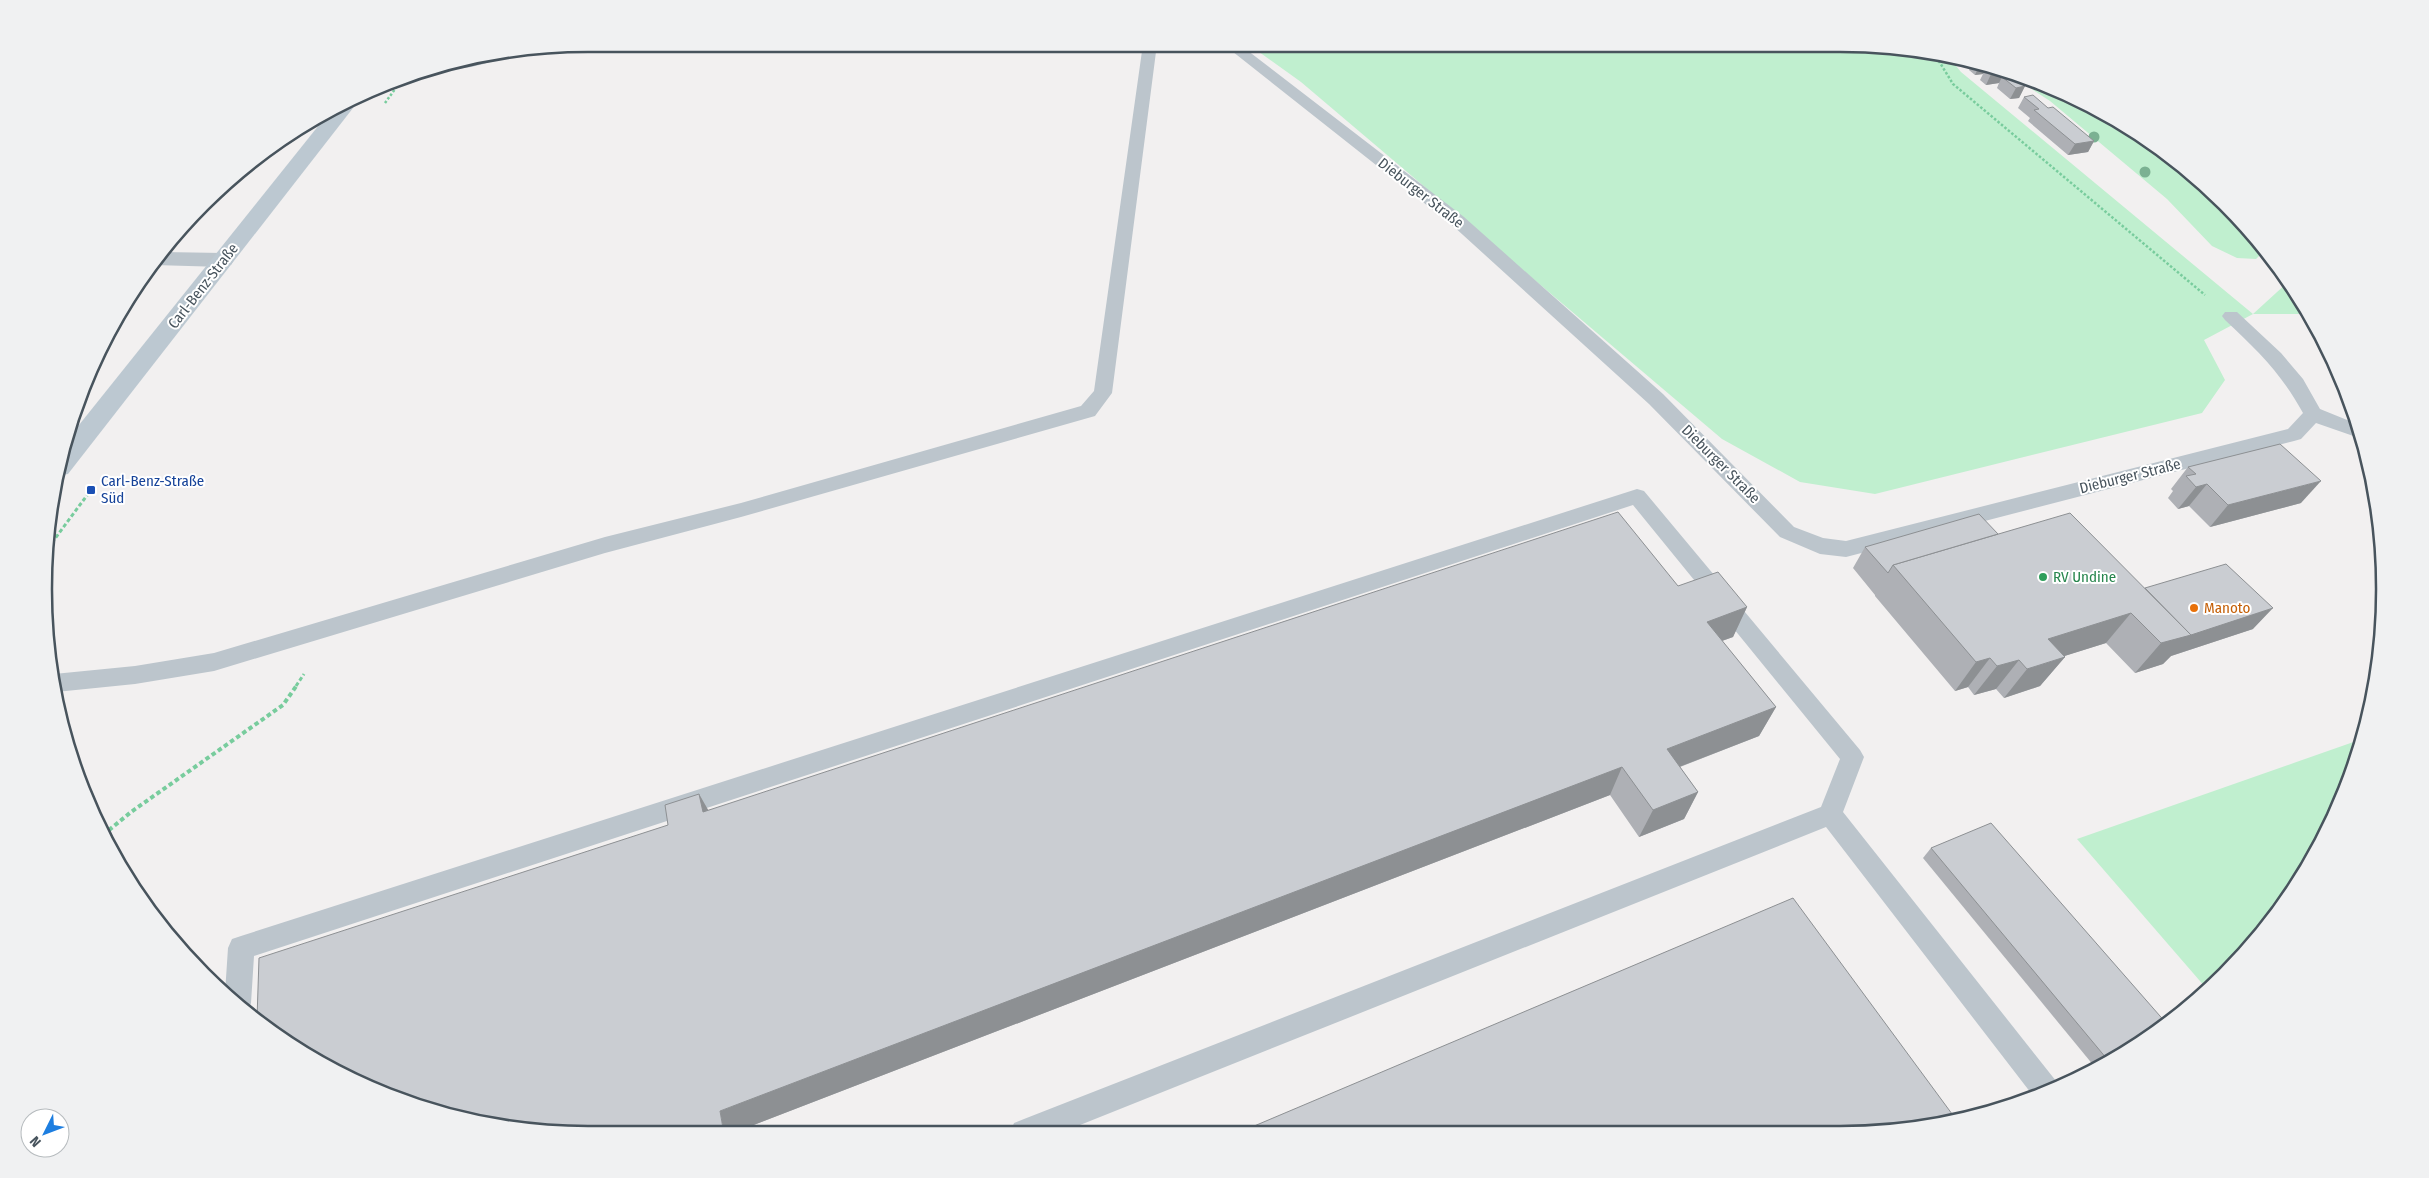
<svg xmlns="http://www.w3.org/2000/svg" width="2429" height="1178" font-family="'Fira Sans Condensed',sans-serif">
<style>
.green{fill:#c0efcf}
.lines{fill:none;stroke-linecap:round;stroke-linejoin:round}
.path-far2{stroke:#78cc9d;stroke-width:2.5;stroke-dasharray:2.5 2;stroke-linecap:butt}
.path-far1{stroke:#78cc9d;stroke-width:3;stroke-dasharray:4 2.5;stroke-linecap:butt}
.path{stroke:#78cc9d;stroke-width:4;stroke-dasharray:4.5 3;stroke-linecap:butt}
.lane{fill:#bcc5cc;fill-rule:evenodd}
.street{fill:#bcc5cc;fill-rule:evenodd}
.secondary{fill:#bcc8d1;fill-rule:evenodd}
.tree{fill:#7bb192}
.wall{fill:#aeb0b5}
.shaded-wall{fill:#8d9093}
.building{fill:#cacdd2;stroke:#8d9093}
.transit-dot{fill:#1a4fb4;stroke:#fff;stroke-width:2}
.leisure-dot{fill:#2e9e5b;stroke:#fff;stroke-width:2}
.food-dot{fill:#e8710a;stroke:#fff;stroke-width:2}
.labels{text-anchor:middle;stroke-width:4;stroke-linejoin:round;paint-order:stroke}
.street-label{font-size:15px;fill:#48545d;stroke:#fff}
.transit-label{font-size:15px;fill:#164399;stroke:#fff;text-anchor:start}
.leisure-label{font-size:15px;fill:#27864d;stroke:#fff;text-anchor:start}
.food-label{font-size:15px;fill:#c56008;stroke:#fff;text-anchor:start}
.rim{fill:none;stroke:#48545d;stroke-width:2.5}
</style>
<rect width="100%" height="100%" fill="#f2f0f0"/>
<!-- green -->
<g class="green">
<polygon points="1248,44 1840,44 1946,54 1961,72 2253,314 2289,281 2308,314 2253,314 2204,340 2225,380 2202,413 1875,494 1800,482 1722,439 1301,82"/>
<polygon points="2007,73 2049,85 2143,136 2226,204 2264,251 2256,259 2237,258 2212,246 2167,199 2050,101"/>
<polygon points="2362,739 2344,798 2273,921 2206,988 2077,839"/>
</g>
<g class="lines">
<!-- path-far2 -->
<g class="path-far2">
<polyline points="1934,53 1953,84 2205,295"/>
<polyline points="385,103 403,78"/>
<polyline points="187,223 224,194 246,167"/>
</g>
<!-- path-far1 -->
<g class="path-far1">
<polyline points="48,548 88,494"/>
<polyline points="296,686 304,674"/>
</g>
<!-- path -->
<polyline class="path" points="103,835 131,812 283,705 297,685"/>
<!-- lane -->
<g class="lane">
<polygon points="1143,44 1157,44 1112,393 1095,416 741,517 605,553 214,671 135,684 56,692 52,675 54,674 135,666 214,653 605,537 741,503 1081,406 1094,391"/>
<path d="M1223 44H1239L1464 217 1663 394 1794 527 1823 538 1846 541 2288 429 2303 413C2281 373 2258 351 2225 320L2222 316 2225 312H2237L2281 353 2303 379 2320 409 2357 424 2362 439 2316 423 2301 439 2294 441 1846 557 1820 554 1780 537 1649 404 1452 225Z"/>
<path d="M514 51 512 55C495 60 456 76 441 65L486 54Z"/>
<polygon points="1637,489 1644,491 1860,750 1864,757 1843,812 2060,1086 2049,1093 2034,1097 1826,827 1060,1133 1010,1133 1014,1123 1024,1119 1821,807 1840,759 1633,505 254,956 251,1003 248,1011 225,993 228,948 232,939 241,936"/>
</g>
<!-- street -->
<polygon class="street" points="163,252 223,253 231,255 234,260 231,265 223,267 154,265"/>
<!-- secondary -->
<polygon class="secondary" points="353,100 356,104 353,108 68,474 56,476 67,440 331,110"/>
</g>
<!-- trees -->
<g class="tree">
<circle cx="2094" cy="137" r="5.5"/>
<circle cx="2145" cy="172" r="5.5"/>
</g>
<!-- wall -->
<g class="wall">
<polygon points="1973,62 2008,73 2007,76 2025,86 2019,98 2010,99 1997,88 1999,83 1986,85 1980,80 1983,74 1975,75 1969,70"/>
<polygon points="2024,97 2048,108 2094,141 2088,152 2068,155 2028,121 2030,118 2018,108"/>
<polygon points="2188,467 2301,503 2210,527 2189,506 2178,509 2168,498 2173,491 2171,489"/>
<polygon points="1998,534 2145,588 2253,629 2171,656 2163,664 2135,673 2106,643 2064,656 2065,657 2040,686 2004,698 1996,689 1974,695 1968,687 1955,691 1875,596 1875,595 1853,568 1865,547"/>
<polygon points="1747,607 1733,637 1722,641 1776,707 1759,736 1680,767 1698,792 1684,819 1639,837 1610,795 738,1131 668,825 699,794 708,810"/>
<polygon points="1931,848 2167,1024 2094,1066 1923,858"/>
</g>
<!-- shaded-wall -->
<g class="shaded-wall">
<polygon points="1980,64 1993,68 1985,69 1983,74 1975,75"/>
<polygon points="2005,72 2008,73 2005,79 2002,77 1999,83 1986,85 1991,74"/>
<polygon points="2025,86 2019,98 2010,99 2016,88"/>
<polygon points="2094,141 2088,152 2068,155 2075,144"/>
<polygon points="2321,481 2301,503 2210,527 2228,505"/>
<polygon points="2207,484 2189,506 2178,509 2196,487"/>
<polygon points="1747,607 1733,637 1693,651 1707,622"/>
<polygon points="2273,608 2253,629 2171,656 2163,664 2135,673 2161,643"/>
<polygon points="2131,613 2106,643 2026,668 2048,639"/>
<polygon points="2065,657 2040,686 2004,698 2027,669"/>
<polygon points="1990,658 1968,687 1955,691 1976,662"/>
<polygon points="2019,660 1996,689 1974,695 1997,666"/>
<polygon points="1776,707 1759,736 1653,777 1667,749"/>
<polygon points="1622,767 1610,795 738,1131 738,1134 724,1134 720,1111"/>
<polygon points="1698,792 1684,819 1639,837 1653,810"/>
<polygon points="699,794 715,822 703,812"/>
</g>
<!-- building -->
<g class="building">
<polygon points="1991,68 2005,72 1991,74 1985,69"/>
<polygon points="2011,75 2025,86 2016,88 2002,77"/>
<polygon points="2033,95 2048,108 2053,107 2094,141 2075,144 2034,110 2039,109 2024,97"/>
<polygon points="2280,444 2321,481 2228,505 2207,484 2196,487 2186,476 2196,474 2188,467"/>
<polygon points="1618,512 1678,586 1718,572 1747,607 1707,622 1776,707 1667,749 1698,792 1653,810 1622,767 720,1111 724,1134 589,1134 482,1124 380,1093 286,1042 257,1019 259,958 668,825 665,805 699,794 703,812"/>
<polygon points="2070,513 2191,635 2161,643 2131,613 2048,639 2065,657 2027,669 2019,660 1997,666 1990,658 1976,662 1893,565"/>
<polygon points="1979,514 1998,534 1893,565 1888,573 1865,547"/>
<polygon points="2226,564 2273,608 2191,635 2145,588"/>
<polygon points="1991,823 2167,1024 2107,1059 1931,848"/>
<polygon points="1793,898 1955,1118 1911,1130 1240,1132"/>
</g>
<!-- markers -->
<rect class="transit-dot" x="86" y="485" width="10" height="10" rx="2.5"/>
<circle class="leisure-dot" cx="2043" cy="577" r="5"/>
<circle class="food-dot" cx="2194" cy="608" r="5"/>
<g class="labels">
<!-- street labels -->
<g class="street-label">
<text transform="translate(1421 193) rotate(38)" y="5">Dieburger Straße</text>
<text transform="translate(203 286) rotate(-52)" y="5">Carl-Benz-Straße</text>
<text transform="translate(1721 464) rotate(45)" y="5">Dieburger Straße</text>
<text transform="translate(2130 476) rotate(-14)" y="5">Dieburger Straße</text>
</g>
<!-- transit labels -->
<g class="transit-label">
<text x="101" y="486">Carl-Benz-Straße<tspan x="101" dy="17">Süd</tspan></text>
</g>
<!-- leisure labels -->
<g class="leisure-label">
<text x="2053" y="582">RV Undine</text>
</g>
<!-- food labels -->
<g class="food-label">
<text x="2204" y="613">Manoto</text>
</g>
</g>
<!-- crop -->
<path d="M0 0H2429V1178H0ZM588 52H1840A536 536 0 0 1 2376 588V590A536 536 0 0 1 1840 1126H588A536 536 0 0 1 52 590V588A536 536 0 0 1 588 52Z" fill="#f0f1f2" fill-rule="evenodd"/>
<path class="rim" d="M588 52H1840A536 536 0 0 1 2376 588V590A536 536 0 0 1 1840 1126H588A536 536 0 0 1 52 590V588A536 536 0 0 1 588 52Z"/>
<!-- north arrow -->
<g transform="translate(45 1133) rotate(228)"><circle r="24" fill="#ffffff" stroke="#b6bbbe"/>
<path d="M0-4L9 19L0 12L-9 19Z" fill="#1d7ee0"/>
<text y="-8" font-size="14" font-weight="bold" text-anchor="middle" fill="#48545d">N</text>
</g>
</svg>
